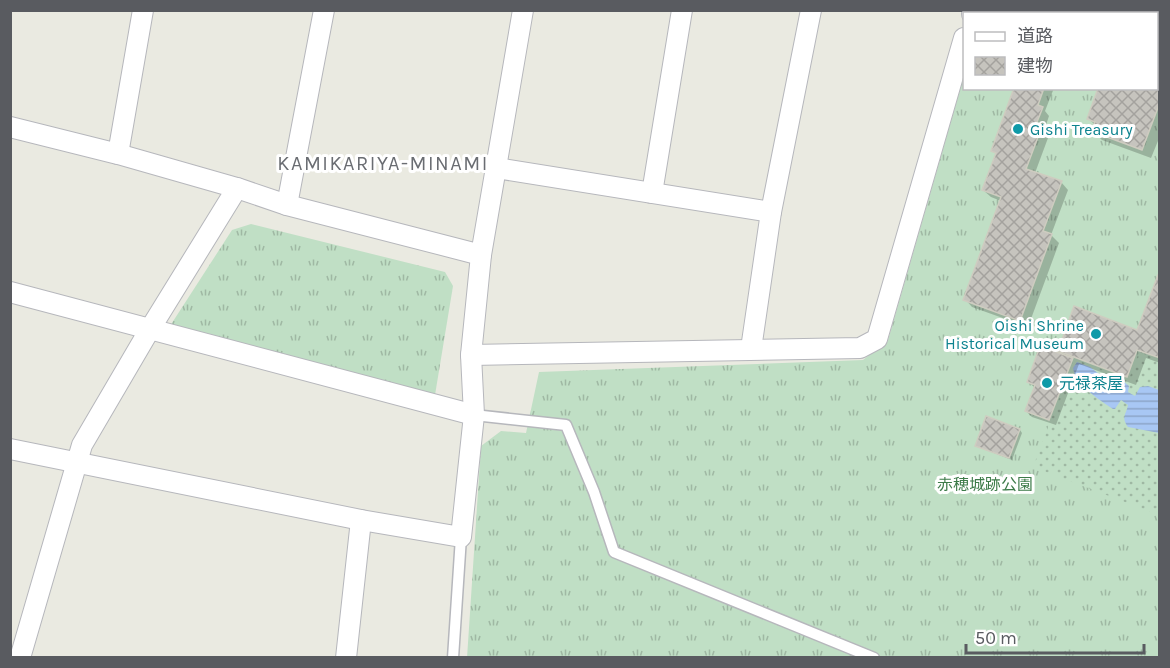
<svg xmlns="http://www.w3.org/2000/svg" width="1170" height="668" font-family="Karla,'Noto Sans JP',sans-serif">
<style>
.grass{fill:url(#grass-tufts)}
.garden{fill:url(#garden-dots)}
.water{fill:url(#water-rules)}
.shadow{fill:#0003}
.building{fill:url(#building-cross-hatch);stroke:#ceccc0;stroke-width:1.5}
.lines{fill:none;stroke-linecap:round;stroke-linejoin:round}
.service-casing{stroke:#b6b7bc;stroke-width:13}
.minor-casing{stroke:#b6b7bc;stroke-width:22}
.service{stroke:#fff;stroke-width:10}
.minor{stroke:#fff;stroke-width:20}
.culture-dot{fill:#0f9aa8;stroke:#fff;stroke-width:2}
.labels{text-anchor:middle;stroke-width:6;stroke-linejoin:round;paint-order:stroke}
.culture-label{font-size:16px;fill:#0d838f;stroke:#fff;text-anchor:start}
.park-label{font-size:16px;fill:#3d7b49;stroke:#fff}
.quarter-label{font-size:20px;letter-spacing:1.5px;fill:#6a6d72;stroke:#fff}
</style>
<defs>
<pattern id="grass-tufts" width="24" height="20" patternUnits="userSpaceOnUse" patternTransform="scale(1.5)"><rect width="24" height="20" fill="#c0dfc5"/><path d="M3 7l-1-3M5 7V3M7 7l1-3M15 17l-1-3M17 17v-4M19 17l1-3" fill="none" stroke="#9fb8a3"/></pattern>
<pattern id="garden-dots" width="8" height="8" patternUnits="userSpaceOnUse" patternTransform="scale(1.5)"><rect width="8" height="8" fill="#c0dfc5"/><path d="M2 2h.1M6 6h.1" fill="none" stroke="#9fb8a3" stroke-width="1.8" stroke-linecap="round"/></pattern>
<pattern id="water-rules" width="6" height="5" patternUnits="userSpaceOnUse" patternTransform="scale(1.5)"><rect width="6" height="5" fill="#a8c7f4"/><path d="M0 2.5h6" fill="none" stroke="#8ca5c9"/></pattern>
<pattern id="building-cross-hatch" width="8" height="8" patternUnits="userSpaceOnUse" patternTransform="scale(1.5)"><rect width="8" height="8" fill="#c6c4be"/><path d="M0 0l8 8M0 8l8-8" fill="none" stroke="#a4a29e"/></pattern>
</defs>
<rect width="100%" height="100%" fill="#eaeae1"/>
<!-- grass -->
<g class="grass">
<polygon points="983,11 1159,11 1159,657 467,658 481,446 501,431 526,433 539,372 863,360 888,340 964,76 964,88 1156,88 1156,14 983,13"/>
<polygon points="251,224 445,272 453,286 435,395 170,326 232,230"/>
</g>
<!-- garden -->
<polygon class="garden" points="1139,352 1159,360 1159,515 1033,467 1074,359 1129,379"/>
<!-- water -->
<path class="water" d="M1077 362 1090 367 1099 374 1122 380 1129 386 1128 392 1135 396 1140 387 1148 386 1159 390V433L1128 427C1121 417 1126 415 1128 405L1121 400 1115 409H1113C1099 400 1075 384 1073 368Z"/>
<!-- shadow -->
<g class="shadow">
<polygon points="1039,10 1077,10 1076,14 1038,14"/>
<polygon points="1156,43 1160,44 1160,136 1151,158 1102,140 1093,131 1095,125 1089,119 1156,88"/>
<polygon points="1015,88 1054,88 1045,111 1049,116 1043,134 1048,138 1035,173 1061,182 1068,190 1051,235 1059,243 1028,327 972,307 965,299 1001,201 991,197 983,190 997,154 993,151"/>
<polygon points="1160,275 1160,363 1146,358 1136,385 1079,364 1056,425 1032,417 1026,411 1035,388 1028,381 1066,357 1059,350 1138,332"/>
<polygon points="1020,430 1022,433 1012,460 976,446"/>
</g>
<!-- building -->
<g class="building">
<polygon points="1014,88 1044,88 1038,105 1043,107 1035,127 1041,129 1026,169 1062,181 1043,231 1052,234 1020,321 963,300 1001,197 982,190 996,153 991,151"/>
<polygon points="1098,88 1160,88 1160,102 1142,150 1091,131 1095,122 1087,119"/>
<polygon points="1158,275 1160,276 1160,358 1137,350 1127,377 1058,351 1074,306 1137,330"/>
<polygon points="1040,346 1073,358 1049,420 1025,411 1035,385 1027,382"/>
<polygon points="986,416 1020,429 1009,458 975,446"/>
</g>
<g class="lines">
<defs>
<g id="service">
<polyline points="474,415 566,425 594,492 614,552 874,658"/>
<polyline points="453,658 461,537"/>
</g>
<g id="minor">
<polyline points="972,14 973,10"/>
<polyline points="10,127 118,154 237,188 287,205 481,255"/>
<polyline points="118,154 143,10"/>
<polyline points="496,168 771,212"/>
<polyline points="652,193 682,10"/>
<polyline points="287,205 324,10"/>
<polyline points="10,292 474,415"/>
<polyline points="751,349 771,212 811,10"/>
<polyline points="471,355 860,348 877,339 964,38"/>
<polyline points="10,449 361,520 461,537 474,415 471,355 481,255 523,10"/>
<polyline points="20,658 82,445 150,329 237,188"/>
<polyline points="346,658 361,520"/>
</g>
</defs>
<!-- service casing -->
<use href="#service" class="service-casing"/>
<!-- minor casing -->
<use href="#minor" class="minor-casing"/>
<!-- service -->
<use href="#service" class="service"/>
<!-- minor -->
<use href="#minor" class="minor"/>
</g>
<!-- markers -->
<g class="culture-dot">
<circle cx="1018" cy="129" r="6"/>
<circle cx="1096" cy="334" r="6"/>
<circle cx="1047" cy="383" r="6"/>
</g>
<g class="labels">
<!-- culture labels -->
<g class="culture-label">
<text x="1030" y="135">Gishi Treasury</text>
<text x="1084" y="331" text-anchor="end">Oishi Shrine<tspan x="1084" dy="18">Historical Museum</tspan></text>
<text x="1059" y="389">元禄茶屋</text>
</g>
<!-- park labels -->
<g class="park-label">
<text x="985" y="490">赤穂城跡公園</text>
</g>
<!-- quarter labels -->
<g class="quarter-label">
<text x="383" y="170">KAMIKARIYA-MINAMI</text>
</g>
</g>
<!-- border -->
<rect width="1170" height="668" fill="none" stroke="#595b60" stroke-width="24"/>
<!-- legend -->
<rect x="963" y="12" width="195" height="78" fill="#ffffff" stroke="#bdbdbf" stroke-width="1.5"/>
<rect x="975" y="32" width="30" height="9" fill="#ffffff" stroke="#bdbdbf" stroke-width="1.5"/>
<text x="1017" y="42" font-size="18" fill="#595b60">道路</text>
<rect x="975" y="57" width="30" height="18" fill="url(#building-cross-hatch)" stroke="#bdbdbf" stroke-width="1.5"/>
<text x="1017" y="72" font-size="18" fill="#595b60">建物</text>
<!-- scale -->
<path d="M966 644v9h178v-9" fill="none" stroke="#595b60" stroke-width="3"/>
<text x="975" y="644" font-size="18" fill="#595b60" stroke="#ffffff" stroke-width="4.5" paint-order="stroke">50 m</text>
</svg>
